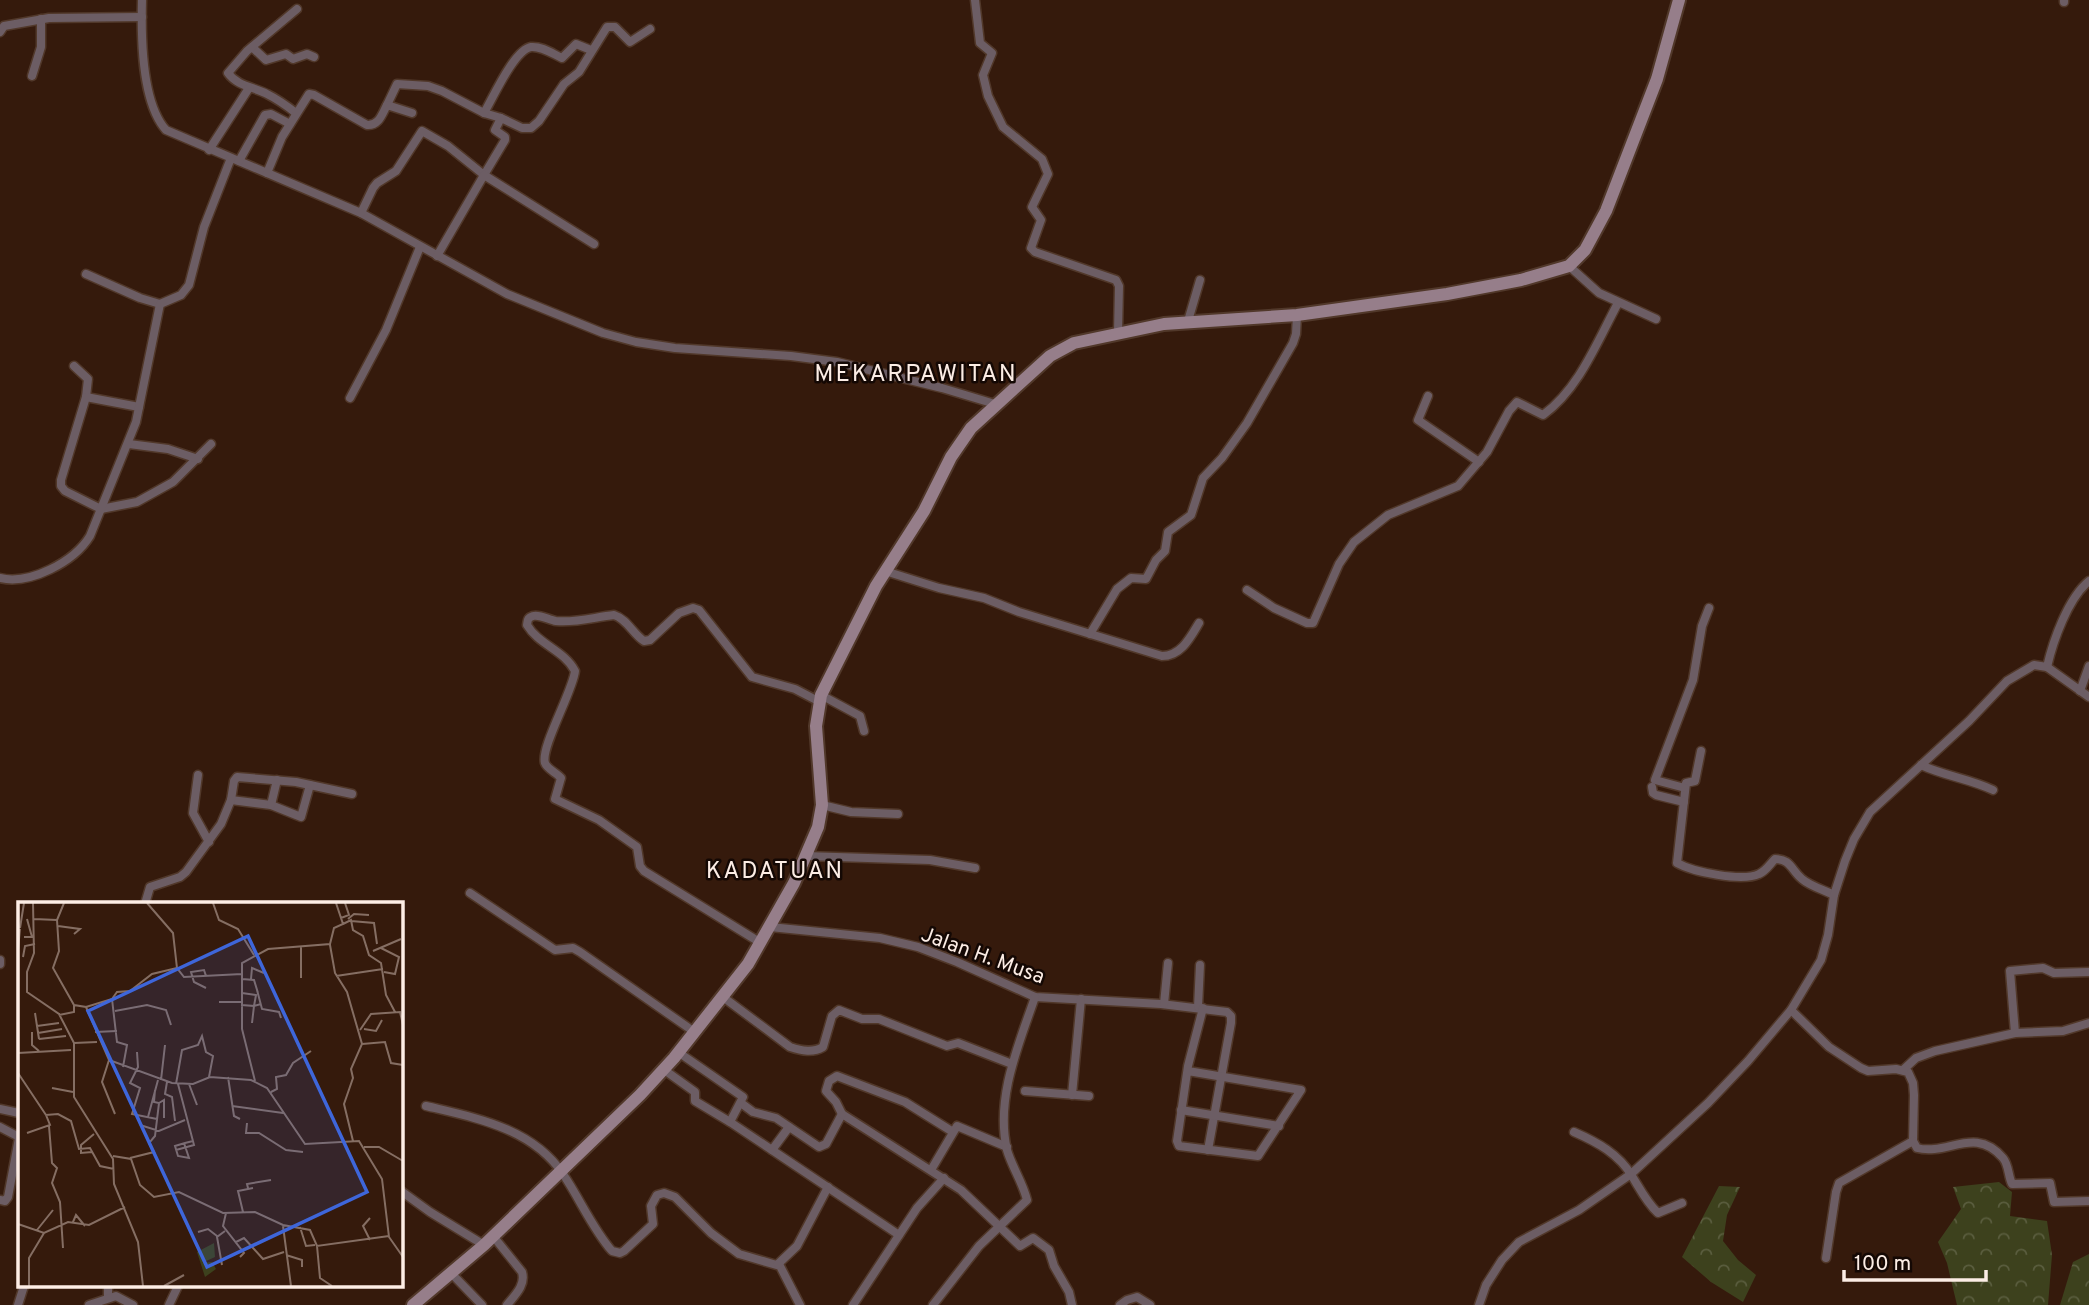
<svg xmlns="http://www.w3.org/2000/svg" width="2089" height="1305" font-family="Overpass,sans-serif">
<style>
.forest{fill:url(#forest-crowns)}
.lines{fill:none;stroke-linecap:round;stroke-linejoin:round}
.street-casing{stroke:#51382a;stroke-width:11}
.secondary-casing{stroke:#51382a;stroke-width:16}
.street{stroke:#6c5d64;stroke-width:8}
.secondary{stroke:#967e8a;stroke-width:12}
.labels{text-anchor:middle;stroke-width:5;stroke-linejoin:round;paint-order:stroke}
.street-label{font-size:21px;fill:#fcede5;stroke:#140804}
.quarter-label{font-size:24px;letter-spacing:2px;fill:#fcede5;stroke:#140804}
.inset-road{fill:none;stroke:#856e63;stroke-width:2}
.view{fill:#3e66da;fill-opacity:0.15;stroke:#3e66da;stroke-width:3.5}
.inset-edge{fill:none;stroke:#fcede5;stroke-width:3.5}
</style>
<defs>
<pattern id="forest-crowns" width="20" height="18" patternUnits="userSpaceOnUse" patternTransform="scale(1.75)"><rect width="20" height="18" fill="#3d411d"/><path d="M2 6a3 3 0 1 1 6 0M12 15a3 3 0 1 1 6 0" fill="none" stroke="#5a5d3e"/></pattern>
</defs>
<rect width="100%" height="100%" fill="#351a0c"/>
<!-- forest -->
<g class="forest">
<polygon points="1999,1182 2012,1192 2010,1216 2047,1221 2052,1255 2048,1305 1957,1305 1947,1263 1938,1242 1961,1209 1953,1187"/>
<polygon points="1719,1186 1740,1187 1727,1215 1723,1241 1738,1260 1756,1275 1743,1302 1711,1282 1682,1257"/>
<polygon points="2089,1254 2089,1305 2060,1305 2073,1262"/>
</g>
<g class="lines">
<defs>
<g id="street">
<path d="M142 0C141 36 141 102 166 130L361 213 507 294 603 333 636 342 675 348 791 356 837 362 942 388 995 404"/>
<polyline points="975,0 980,43 992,53 983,75 988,96 1003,127 1042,159 1048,174 1032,207 1041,220 1031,248 1035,252 1116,280 1119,286 1118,332"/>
<polyline points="2064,2 2064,0"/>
<polyline points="0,32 4,26 49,18 142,17"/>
<polyline points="252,47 266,60 286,54 293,59 307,54 314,57"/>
<polyline points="32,76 41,47 41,19"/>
<polyline points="387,105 397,84 428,86 442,91 484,113 501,118 522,128 531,128 539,121 564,84 579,72 607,27 615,27 630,42 650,29"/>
<path d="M296 113C287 106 277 99 267 94 254 87 237 86 228 73L247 51 297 9"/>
<path d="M484 113C493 98 514 50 531 47 542 46 553 54 562 58L576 44 591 50"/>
<polyline points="209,150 249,88"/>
<polyline points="239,161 265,115 271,114 290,124"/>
<path d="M267 173 282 137 309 94 314 95 367 125C379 126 382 114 387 105L412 113"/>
<polyline points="361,213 373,188 377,183 396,171 422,131 448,146 484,175 505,140 505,137 495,130 501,118"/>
<polyline points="437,256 484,175 594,244"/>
<polyline points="1569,266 1599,293 1656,319"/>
<polyline points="86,274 140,298 160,304"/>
<polyline points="1188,321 1200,280"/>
<polyline points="74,366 88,379 86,397"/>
<polyline points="1428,396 1418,420 1479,462"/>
<polyline points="350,398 386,330 420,247"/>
<polyline points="139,407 86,397 61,480 61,486 65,491 101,509 137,502 173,482 211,444"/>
<polyline points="129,444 168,449 198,459"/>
<path d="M885 571 939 588 984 598 1019 612 1162 656C1181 656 1190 638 1199 623"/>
<path d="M0 578C30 585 74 562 90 536L136 422 160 304 181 295 189 285 204 227 231 158"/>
<path d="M1247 590 1274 608 1307 623H1313L1339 564 1354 542 1388 515 1458 486 1487 452 1509 411 1517 402 1543 415C1579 389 1597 342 1618 303"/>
<polyline points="1090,634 1117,589 1131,578 1146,579 1156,560 1165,551 1168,532 1191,515 1203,478 1222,458 1247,423 1293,343 1296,334 1297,315"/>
<polyline points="2047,667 2089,697"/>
<polyline points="2080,691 2089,666"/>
<polyline points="821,695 860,716 864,731"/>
<path d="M1701 751 1695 781 1686 783 1677 863C1693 872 1742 882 1759 874 1766 871 1770 864 1775 859 1791 859 1791 870 1802 879 1810 886 1824 890 1834 895"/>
<path d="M1921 765C1945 776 1970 779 1993 790"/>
<polyline points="198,775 193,813 209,842"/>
<polyline points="1652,787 1653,793 1656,795 1684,802"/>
<polyline points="1685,788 1655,780 1693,680 1702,626 1709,608"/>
<polyline points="231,800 271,805 301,817 310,785"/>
<polyline points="271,805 277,780"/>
<polyline points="822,805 851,812 898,814"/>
<polyline points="805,856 930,860 975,868"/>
<polyline points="470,893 555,950 573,948 580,952 693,1031"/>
<polyline points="145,904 150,887 180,877 186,872 221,824 231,800 234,781 237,777 296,782 352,794"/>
<polyline points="770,927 880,938 918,947 957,962 1035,997 1161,1004 1227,1012 1231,1016 1231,1023 1208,1150"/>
<path d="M761 943 644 871 640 866 637 847 599 820 555 799 561 778C557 773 547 769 545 763 540 748 573 691 575 671 564 650 539 645 527 625 528 620 527 618 533 616 540 614 549 620 556 621 576 623 595 617 614 615 627 619 633 634 644 641L650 640 679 613 693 608 699 610 752 677 795 689 820 702"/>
<polyline points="0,960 0,964"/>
<path d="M723 997 790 1047C802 1051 813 1053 823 1047L832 1016 839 1010 862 1019H879L947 1046 958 1043 1012 1064"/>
<polyline points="1164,1004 1168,963"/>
<polyline points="1198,1007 1200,965"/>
<path d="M1791 1010 1829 1047 1861 1068 1868 1071 1896 1069 1908 1072 1913 1083 1914 1095 1913 1141 1917 1148C1948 1156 1975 1125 2003 1158 2009 1165 2008 1176 2012 1184L2050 1183 2054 1202 2089 1201"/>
<polyline points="2015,1033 2010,971 2043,968 2054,973 2089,972"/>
<polyline points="678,1052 743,1097 730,1122 899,1235"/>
<polyline points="663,1069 695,1092 695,1101 730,1122"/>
<polyline points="1903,1070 1916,1058 1935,1051 2015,1033 2063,1031 2089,1023"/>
<polyline points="1188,1071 1301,1090 1258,1156 1179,1146 1177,1141 1188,1066 1203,1008"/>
<polyline points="1025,1091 1089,1096"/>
<polyline points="1072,1095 1081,999"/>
<polyline points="741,1103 753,1112 776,1118 819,1147 826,1144 842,1114 961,1190 1020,1246 1033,1238 1049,1250 1054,1266 1069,1292 1072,1305"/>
<path d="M426 1106C476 1118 532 1128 563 1174 580 1199 592 1228 612 1251L620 1253 624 1251 653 1224 651 1206 657 1195 664 1193 675 1197 711 1233 739 1254 780 1266 800 1305"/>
<polyline points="0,1109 19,1113"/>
<polyline points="1181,1110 1279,1126"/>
<polyline points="842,1114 836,1102 826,1091 829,1081 837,1076 905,1102 953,1132"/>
<polyline points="0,1127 19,1137"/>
<path d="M1574 1132C1597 1142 1619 1154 1632 1176 1640 1189 1647 1203 1658 1213L1682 1203"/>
<polyline points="772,1150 789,1127"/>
<polyline points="931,1170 957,1126 1007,1147"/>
<polyline points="401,1191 430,1212 484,1245"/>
<polyline points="0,1200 5,1201 8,1197 19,1138"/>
<path d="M493 1236 522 1272C526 1285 515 1295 507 1305"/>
<polyline points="1826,1258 1836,1192 1839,1183 1913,1141"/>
<polyline points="778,1264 797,1246 828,1187"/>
<polyline points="451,1273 482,1305"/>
<polyline points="108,1286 108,1297"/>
<polyline points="18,1305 24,1286"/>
<polyline points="89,1305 116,1296 133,1305"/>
<polyline points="169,1305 178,1286"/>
<polyline points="853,1305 917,1208 944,1178"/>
<path d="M933 1305 979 1246 1027 1200C1023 1183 1012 1167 1007 1150 995 1098 1019 1044 1035 997"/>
<polyline points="1120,1305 1127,1300 1137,1297 1150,1305"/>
<path d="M1479 1305 1486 1285 1502 1260 1519 1242 1579 1210 1631 1174 1708 1103 1748 1061 1791 1010 1821 960 1828 935 1834 895 1845 861 1854 839 1870 812 1969 721 2007 681 2034 665 2047 667C2053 641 2068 598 2089 581"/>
</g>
<polyline id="secondary" points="413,1305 484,1245 640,1095 674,1058 748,964 794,883 818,827 822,805 816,726 821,695 876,586 924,511 951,457 971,428 1050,356 1074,343 1164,324 1297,315 1447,294 1521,280 1569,266 1585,250 1606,211 1657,79 1679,0"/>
</defs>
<!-- street casing -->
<use href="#street" class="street-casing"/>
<!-- secondary casing -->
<use href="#secondary" class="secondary-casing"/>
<!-- street -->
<use href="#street" class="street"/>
<!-- secondary -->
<use href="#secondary" class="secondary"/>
</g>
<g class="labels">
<!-- street labels -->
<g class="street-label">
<text transform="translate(983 955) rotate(20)" y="7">Jalan H. Musa</text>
</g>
<!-- quarter labels -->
<g class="quarter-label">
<text x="916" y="381">MEKARPAWITAN</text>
<text x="775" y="878">KADATUAN</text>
</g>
</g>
<!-- overview -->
<g transform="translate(18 902)">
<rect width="385" height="385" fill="#351a0c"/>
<path d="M196 341 197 355 184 361 194 360 198 367 187 375 179 350Z" fill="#3d411d"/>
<path class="inset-road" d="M15 1 16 51 9 70V90L41 112 56 141V195L95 257 96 282 120 340 125 384M46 1 39 18 41 49 35 66 56 103 68 105 91 158 154 181 175 182 192 175 233 178 249 186 287 242 341 239 364 277 371 335 385 355M129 1 155 31 159 66 166 75 224 72M195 1 201 18 220 27 236 53M323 16 331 13 327 1M16 17 39 18M330 17 336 12 351 13M333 19 356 21 359 42M325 22 333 18 335 28 345 34 351 53 363 61 368 93 377 110M40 24 62 27 56 32M2 26 6 1M6 35H14L9 17M312 43 317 71 329 90 344 142 333 167 335 176 326 202 335 239M363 46 381 55 377 72 366 70M0 48 2 27M355 49 383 37M5 55 7 44 17 42M318 74 365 67M283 76V45M224 77 236 78 240 91M233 77 234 66 246 71M188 86 176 80 173 70 186 68 188 74M239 88 244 107 261 110 263 116M224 91 238 93 236 104 243 102M94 97 99 140 109 143 105 165M201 100H224M223 103 236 104 234 121M68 105 94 97 99 90 112 89 134 72 159 66M97 109 129 103 148 108 153 123M17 111 21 137M41 113 56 110V103M19 124 41 121M346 127 358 129 364 118M342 128 353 112 382 110 385 123M14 130V143L21 149M77 130 99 129M20 131 44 127M21 137 48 134M56 141 79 140M344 142 367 140 373 161 385 163M119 150 120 165 112 181 122 186 114 212 139 217M0 151 53 148M91 158 84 180 97 212M0 171 28 213 40 212 53 219 61 247 72 246 82 264 96 267M210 175 216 214 222 217M143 178 147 143M237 179 224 127V61L250 47 312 42 316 26 325 22 318 1M149 180 147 192 154 195 157 219M158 182 164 148 180 143 184 134 188 150 195 154 191 175M171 182 179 203M34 186 55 190M253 190 259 187 258 175 268 173 275 161 293 149M141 201 146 198V216M214 204 265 211M130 215 140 178M229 221 228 231H241L268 248 285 250M122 223 141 229 167 218M31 224 34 261 39 266 34 281 42 300 45 346M9 231 32 223 28 213M166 241 171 256 160 254 157 244 167 241 175 239M346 245H361L385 259M158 248 176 243 160 182M74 250 63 251V243L76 232M95 254 113 257 122 283 136 295 161 290 205 311 237 310 265 323 292 328 299 344 371 334M112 256 136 250 131 241 137 234 141 201 136 200 137 188M230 286 229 282 253 278M225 310 220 289 235 286M208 311 205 324 226 351 222 355M352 316 345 324 352 338M55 320 58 313 67 324M0 322 26 331 50 320 71 323 107 305M265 324 273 384M282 325 288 344 297 343M19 328 35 308M180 330 190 327 199 334M218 340 226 336 245 357 266 350M299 344 302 376 314 384M268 353 284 358V365M204 363 199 335 207 329M11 384V356L26 331M146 384 166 373"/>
<path class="view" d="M230 34 349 290 189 365 70 109Z"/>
<rect width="385" height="385" class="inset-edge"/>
</g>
<!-- scale -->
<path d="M1844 1270v10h142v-10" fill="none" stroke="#fcede5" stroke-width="3.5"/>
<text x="1854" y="1270" font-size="21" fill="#fcede5" stroke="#140804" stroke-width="5" paint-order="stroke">100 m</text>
</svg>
